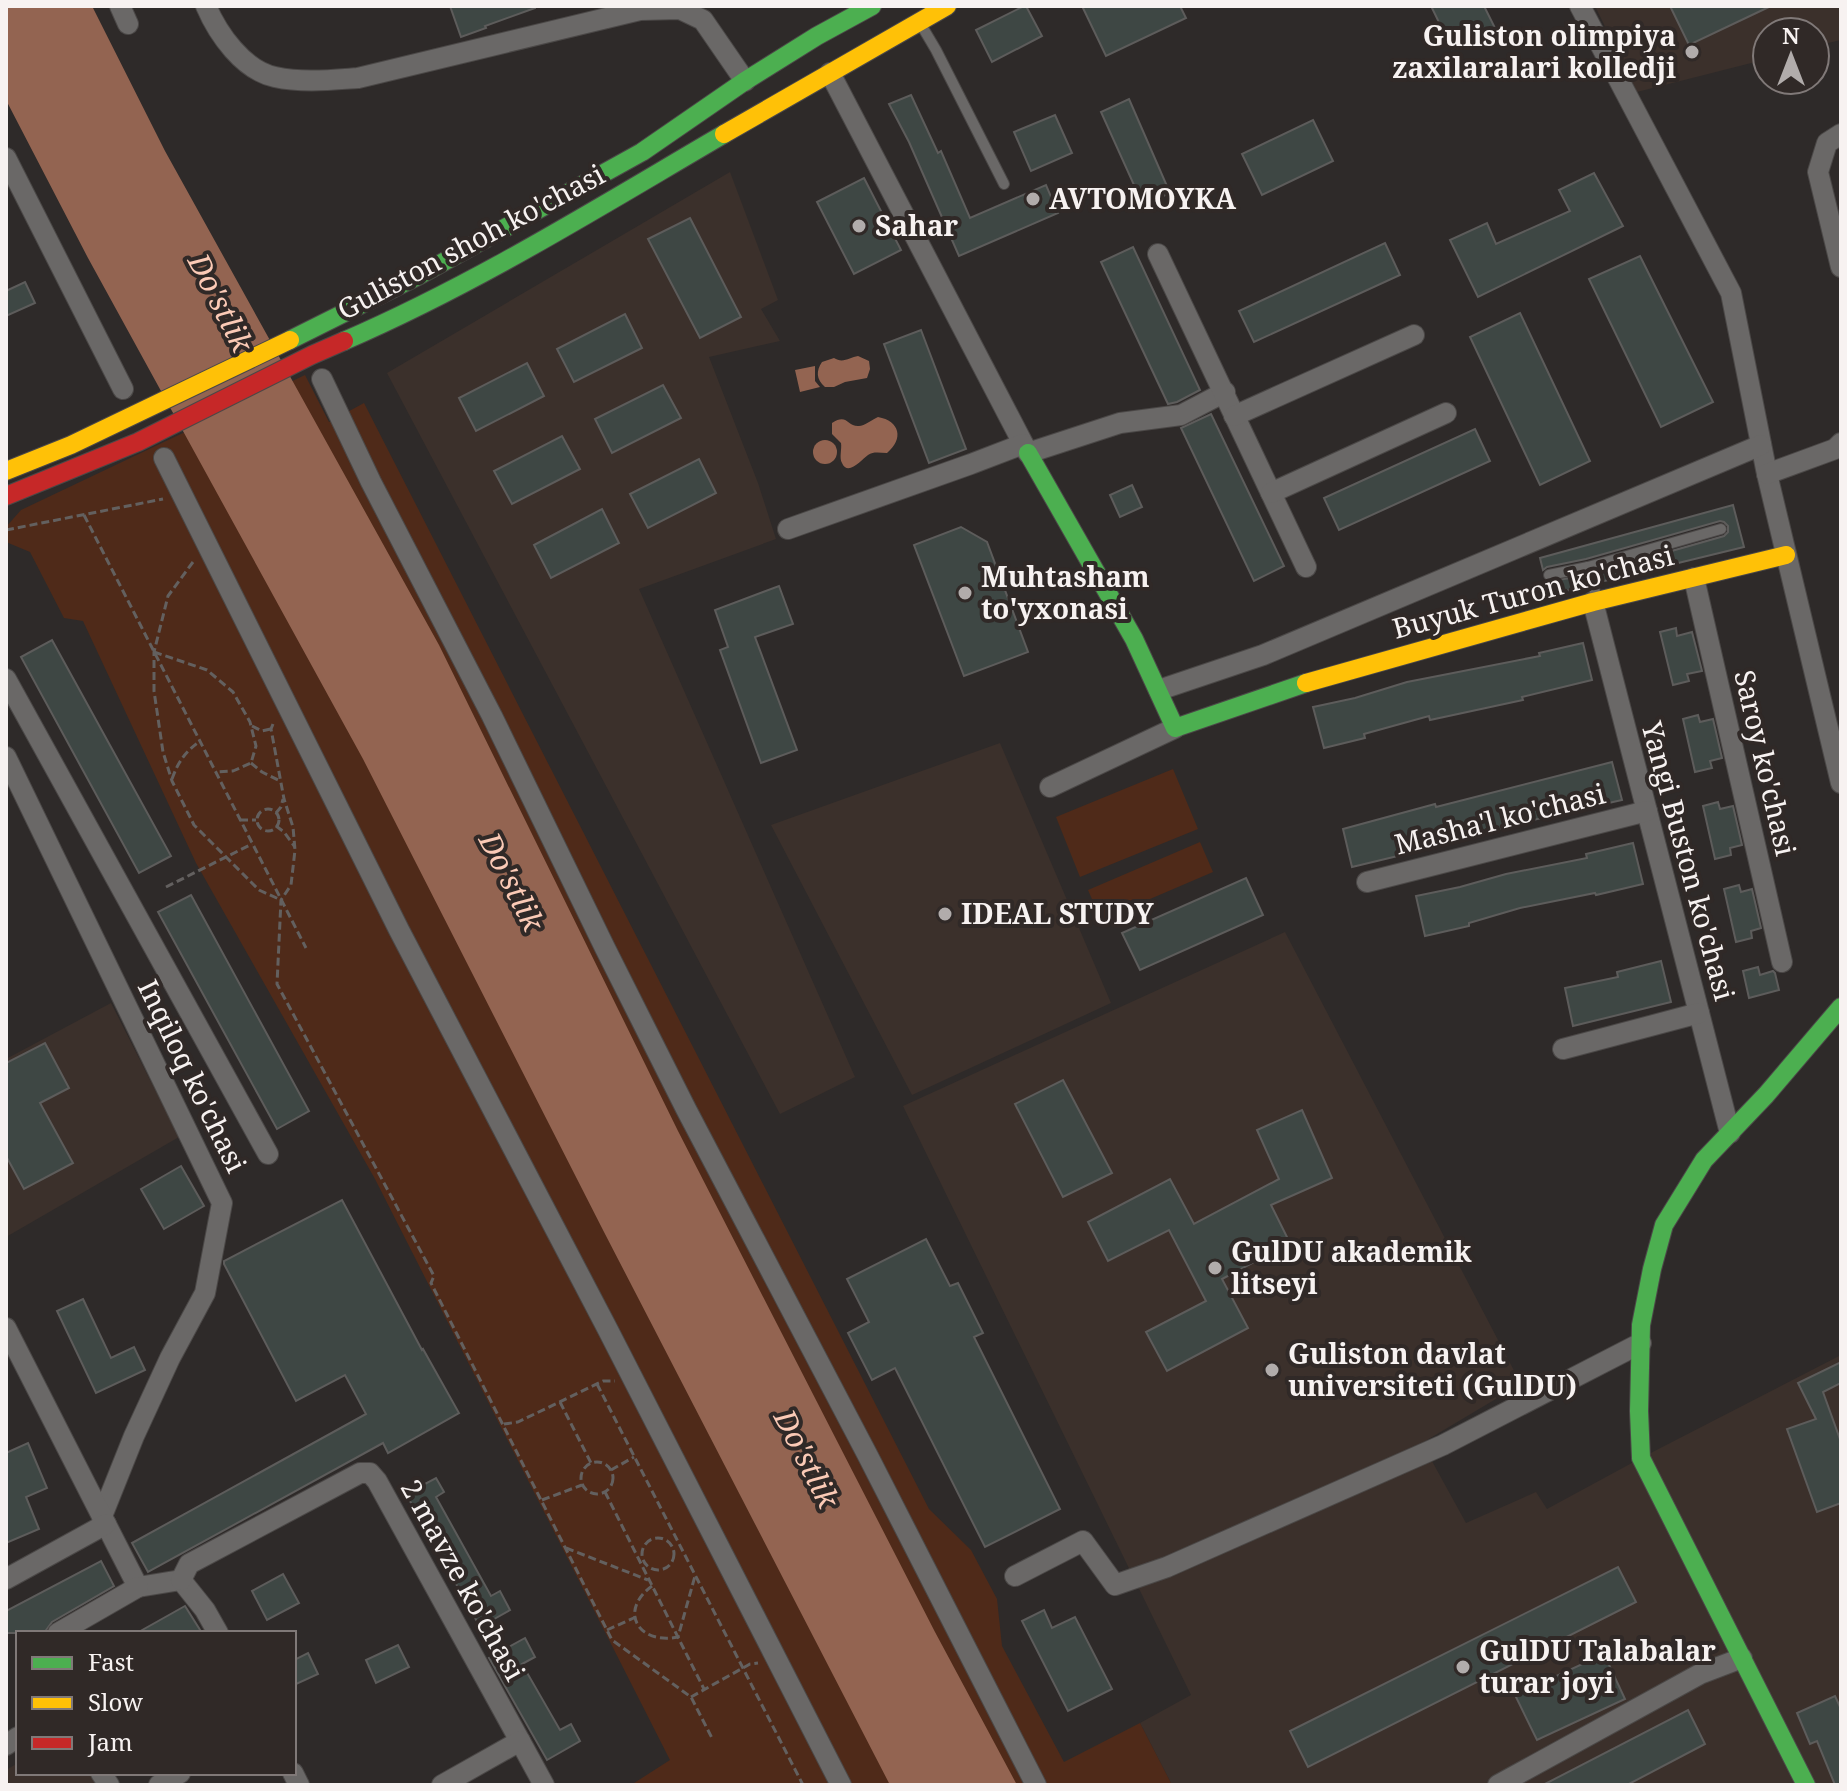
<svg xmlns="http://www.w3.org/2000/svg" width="1847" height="1791" font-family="'Noto Serif',serif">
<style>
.built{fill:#3b302b}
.green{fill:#4f2a19}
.water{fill:#936451}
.building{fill:#3e4744;stroke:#5d5c5b;stroke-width:2}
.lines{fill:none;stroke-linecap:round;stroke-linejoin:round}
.lane-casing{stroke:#4b4847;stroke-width:12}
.street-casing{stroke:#4b4847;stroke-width:22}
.fast-casing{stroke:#4b4847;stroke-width:20}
.slow-casing{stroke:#4b4847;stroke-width:20}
.jam-casing{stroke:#4b4847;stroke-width:20}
.path{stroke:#63605f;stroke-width:3;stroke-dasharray:8 4;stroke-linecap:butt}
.lane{stroke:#6a6867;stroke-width:10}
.street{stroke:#6a6867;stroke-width:20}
.fast{stroke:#4caf50;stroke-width:18}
.slow{stroke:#ffc107;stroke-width:18}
.jam{stroke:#c62828;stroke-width:18}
.poi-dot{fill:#b1acab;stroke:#302927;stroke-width:3}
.labels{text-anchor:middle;stroke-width:8;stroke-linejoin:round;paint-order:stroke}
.poi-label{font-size:28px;font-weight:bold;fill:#f7f2f1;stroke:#302927;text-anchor:start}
.street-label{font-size:28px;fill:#f7f2f1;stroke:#302927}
.water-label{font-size:30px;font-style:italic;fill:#fbcab6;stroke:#302927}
</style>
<rect width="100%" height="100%" fill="#2e2a29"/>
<!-- built -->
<g class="built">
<polygon points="1595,6 1841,6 1841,40 1815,46 1815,32 1767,32 1767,59 1637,92"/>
<polygon points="730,172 778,300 761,309 780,341 709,357 758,483 776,539 639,589 855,1077 780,1114 387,373"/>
<polygon points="1000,743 1111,1003 912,1095 771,825"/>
<polygon points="1285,932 1521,1384 1422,1443 1466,1523 1536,1492 1547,1509 1641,1458 1841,1355 1841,1785 1172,1785 1140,1723 1191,1695 903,1106"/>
<polygon points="111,1003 179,1137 6,1237 6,1059"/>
<polygon points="18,1763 18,1773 91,1773 98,1785 6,1785 6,1770"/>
</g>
<!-- green -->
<g class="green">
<polygon points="305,375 329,422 364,403 929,1509 971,1550 997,1599 1002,1646 1064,1762 1140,1723 1172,1785 631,1785 670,1760 375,1179 196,863 83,621 64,618 30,552 6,542 6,527 21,510"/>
<polygon points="1173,769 1198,829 1080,877 1056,817"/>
<polygon points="1200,842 1213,872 1101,920 1088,890"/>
</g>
<!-- water -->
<g class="water">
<polygon points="6,6 92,6 165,151 439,645 678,1131 935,1632 1017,1785 890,1785 604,1232 363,759 88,258 6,100"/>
<path d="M858 356 869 361 870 369 867 378 845 382 834 387H825C816 379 816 371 822 362L834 358C843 364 850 357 858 356Z"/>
<polygon points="815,366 815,381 820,387 800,392 795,370"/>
<path d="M878 417C900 421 904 439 887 453 880 453 874 451 868 455 862 459 848 477 842 463 839 458 842 449 841 443L832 434V423C847 413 847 426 858 426 863 427 873 419 878 417Z"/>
<circle cx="825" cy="452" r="12"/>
</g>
<!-- building -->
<g class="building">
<polygon points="450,6 535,6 535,8 485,26 486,28 461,37"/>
<polygon points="1024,6 1026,6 1042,36 992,62 976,30"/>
<polygon points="1082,6 1180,6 1186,18 1106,56"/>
<polygon points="1431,6 1484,6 1495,28 1452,49"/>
<polygon points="1670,6 1771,6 1689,45"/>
<polygon points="911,95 938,153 941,151 970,218 1046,185 1058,213 959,256 909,142 889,104"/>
<polygon points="1129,99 1170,193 1143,205 1101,112"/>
<polygon points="1055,115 1072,153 1031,171 1014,132"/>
<polygon points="1313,120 1333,161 1262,195 1242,154"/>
<polygon points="1594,173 1623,226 1478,297 1450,240 1487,223 1496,244 1570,211 1559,190"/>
<polygon points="864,178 901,250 854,274 817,202"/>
<polygon points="690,218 741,317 700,338 648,239"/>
<polygon points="1385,243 1400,275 1254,342 1239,311"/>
<polygon points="1133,247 1200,390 1177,402 1168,404 1101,262"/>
<polygon points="1640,256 1713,402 1661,427 1589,279"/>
<polygon points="25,282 35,303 6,316 6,291"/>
<polygon points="1520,313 1590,461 1540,485 1470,337"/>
<polygon points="625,314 642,348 574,382 557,349"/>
<polygon points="921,330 966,449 929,463 884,344"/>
<polygon points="527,363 544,396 476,431 459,398"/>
<polygon points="663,385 681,418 612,453 595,419"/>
<polygon points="1211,414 1284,566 1254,581 1181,428"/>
<polygon points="1475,429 1490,461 1339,530 1324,498"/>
<polygon points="562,436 580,469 512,504 494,471"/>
<polygon points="699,459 716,493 648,528 630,494"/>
<polygon points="1132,485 1142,507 1120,517 1110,495"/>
<polygon points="1733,505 1744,547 1600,582 1598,572 1724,536 1728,532 1728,526 1724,522 1720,521 1586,559 1547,567 1543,570 1540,558"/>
<polygon points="602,509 619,543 551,578 534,545"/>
<polygon points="961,527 987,542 1028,652 964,676 914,545"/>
<polygon points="1582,576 1585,586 1550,595 1546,582"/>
<polygon points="779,586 793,624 755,637 797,750 761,763 720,650 728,647 715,610"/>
<polygon points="1676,628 1677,636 1692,632 1702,671 1687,674 1689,681 1673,685 1660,632"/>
<polygon points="52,640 171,856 139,873 21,657"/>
<polygon points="1583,643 1592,680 1522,697 1523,700 1430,720 1429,716 1364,734 1365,738 1324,748 1313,707 1355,698 1407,682 1540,656 1539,653"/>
<polygon points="1698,715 1700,722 1713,719 1722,758 1710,761 1712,768 1695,772 1683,719"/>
<polygon points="1612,762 1622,800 1524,822 1469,837 1468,835 1406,854 1352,867 1343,829 1435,804 1436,807"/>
<polygon points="1718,802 1720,809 1733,806 1742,845 1730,848 1731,855 1715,859 1703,806"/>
<polygon points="1633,843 1643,884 1596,895 1595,893 1520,908 1469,923 1469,926 1425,936 1416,896 1460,887 1506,874 1587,858 1586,854"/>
<polygon points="1246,878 1263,915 1140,970 1122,933"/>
<polygon points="1739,885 1741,892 1752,889 1761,928 1751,931 1752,938 1736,942 1724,889"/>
<polygon points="191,895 309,1111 277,1129 158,912"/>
<polygon points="1661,961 1671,1002 1573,1026 1565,988 1618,977 1617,972"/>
<polygon points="1758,967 1760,975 1773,971 1775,973 1779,990 1749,998 1743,971"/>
<polygon points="45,1043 69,1088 40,1103 73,1163 24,1189 6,1156 6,1063"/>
<polygon points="1063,1080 1112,1173 1063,1197 1015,1104"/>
<polygon points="1302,1110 1332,1178 1271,1205 1290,1243 1222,1279 1248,1328 1167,1371 1146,1332 1206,1301 1169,1230 1108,1261 1088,1222 1170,1179 1194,1224 1279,1179 1257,1130"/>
<polygon points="181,1166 204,1206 164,1229 141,1189"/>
<polygon points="342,1200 422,1350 423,1349 459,1413 388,1453 383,1443 148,1572 132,1543 366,1414 345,1375 296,1401 224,1264 224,1261"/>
<polygon points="926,1239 950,1286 958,1283 983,1333 974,1337 1060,1509 985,1547 895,1368 872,1380 848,1333 869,1322 847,1279"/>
<polygon points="83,1299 111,1358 134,1347 145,1370 96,1393 57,1311"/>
<polygon points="1841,1362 1841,1383 1823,1392 1841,1442 1841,1503 1817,1512 1787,1429 1816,1419 1798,1383"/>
<polygon points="28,1443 47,1488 26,1497 39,1529 6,1543 6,1453"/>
<polygon points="436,1478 444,1492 436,1497 491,1596 500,1591 510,1610 480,1627 406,1494"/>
<polygon points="101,1561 114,1586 52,1622 44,1633 6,1633 6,1611"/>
<polygon points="1618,1567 1636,1602 1308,1767 1290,1731"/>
<polygon points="283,1574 299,1603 267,1620 252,1591"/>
<polygon points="185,1606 202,1633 137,1633"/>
<polygon points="1044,1610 1052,1628 1075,1617 1112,1689 1068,1711 1022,1621"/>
<polygon points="525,1638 535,1657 522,1664 560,1730 571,1724 580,1741 547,1760 489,1658"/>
<polygon points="398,1645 409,1667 376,1683 366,1660"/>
<polygon points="308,1653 318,1674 294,1685 294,1660"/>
<polygon points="1604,1654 1625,1699 1537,1740 1515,1695"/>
<polygon points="1835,1696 1841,1709 1841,1785 1835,1785 1817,1741 1810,1744 1797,1713"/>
<polygon points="1688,1710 1705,1744 1627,1785 1543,1785"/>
</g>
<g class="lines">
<defs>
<g id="lane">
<polyline points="920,23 936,50 1004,184"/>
<polyline points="1588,567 1597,599"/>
<polyline points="1549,575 1588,567 1721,529"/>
</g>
<g id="street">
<polyline points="120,6 128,24"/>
<path d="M206 6C218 34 243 70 275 77 302 83 330 80 358 78L640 10 680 9 703 20 745 81"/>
<polyline points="1580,6 1731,293 1767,474 1841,783"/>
<polyline points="830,73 1028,453 1120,423 1181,415 1225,392"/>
<polyline points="1841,134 1827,143 1818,172 1841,267"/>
<polyline points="6,158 123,389"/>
<polyline points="1158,254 1306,567"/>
<polyline points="322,379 371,482 492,716 605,948 686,1109 868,1456 1036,1785"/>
<polyline points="1234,416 1414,335"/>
<polyline points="164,458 399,930 608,1330 841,1785"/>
<polyline points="1767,474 1835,449 1841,443"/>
<polyline points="1271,493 1446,413"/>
<polyline points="788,529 971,464 1023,444"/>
<polyline points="1694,578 1782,962"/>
<polyline points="1593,602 1730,1133"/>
<polyline points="6,679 268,1154"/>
<polyline points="1159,690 1263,655 1761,445"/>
<polyline points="6,757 222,1203 205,1293 170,1358 134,1436 102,1516"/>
<polyline points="1050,787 1175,728"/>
<polyline points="1367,882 1647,811"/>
<polyline points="1563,1049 1699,1013"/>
<polyline points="6,1328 138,1587 181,1580 205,1610 218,1633"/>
<polyline points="1015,1576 1083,1541 1115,1585 1167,1567 1443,1445 1641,1343"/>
<polyline points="6,1579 106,1524"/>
<polyline points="181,1580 189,1564 360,1473 370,1473 377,1481 520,1741"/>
<polyline points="58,1633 138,1587"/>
<polyline points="6,1745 18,1737"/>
<polyline points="101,1773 109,1785"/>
<polyline points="293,1773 299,1785"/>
<polyline points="159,1785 180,1773"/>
<polyline points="442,1785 520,1741 544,1785"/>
<polyline points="1498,1785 1700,1674 1742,1658"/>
</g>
<g id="fast">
<polyline points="290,340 420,275 642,152 745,81 817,36 872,6"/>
<path d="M344 341C476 284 599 207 724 134"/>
<polyline points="1028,453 1134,639 1175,728 1306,683"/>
<polyline points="1806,1785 1641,1458 1639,1411 1641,1325 1652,1269 1664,1225 1704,1160 1766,1095 1841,1007"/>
</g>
<g id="slow">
<polyline points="724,134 947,6"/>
<polyline points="6,471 71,445 290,340"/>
<polyline points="1306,683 1593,602 1786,555"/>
</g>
<polyline id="jam" points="6,496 138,442 312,355 344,341"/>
</defs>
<!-- lane casing -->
<use href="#lane" class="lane-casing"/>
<!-- street casing -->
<use href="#street" class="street-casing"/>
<!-- fast casing -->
<use href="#fast" class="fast-casing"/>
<!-- slow casing -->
<use href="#slow" class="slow-casing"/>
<!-- jam casing -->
<use href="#jam" class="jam-casing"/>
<!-- path -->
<g class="path">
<polyline points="84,515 306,948"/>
<polyline points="6,530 163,499"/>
<polyline points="193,562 168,596 154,652 154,691 163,752 172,781 194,825 259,890 281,900"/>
<polyline points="154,652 207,670 233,692 250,722 256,746 251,763 233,771 216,772"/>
<polyline points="273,724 271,729 284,799 293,827 295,850 291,885 281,900 277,984 434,1276 431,1283 612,1640 691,1697 713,1740"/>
<polyline points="252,726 262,731 271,729"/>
<polyline points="251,763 262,772 280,781"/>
<path d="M172 779C178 762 185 752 200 741"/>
<circle cx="268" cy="820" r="11"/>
<polyline points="276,813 281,807 283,799"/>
<polyline points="240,820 256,820"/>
<polyline points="276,826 284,832 295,847"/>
<polyline points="166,887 252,844"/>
<polyline points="597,1384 803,1785"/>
<polyline points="560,1402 591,1463"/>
<polyline points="504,1424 518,1422 603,1381 615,1381"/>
<circle cx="597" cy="1478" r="16"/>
<polyline points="611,1470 634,1457"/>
<polyline points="605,1492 704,1689"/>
<polyline points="542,1500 582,1485"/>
<circle cx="658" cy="1554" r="16"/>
<polyline points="566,1548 648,1580"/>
<path d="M652 1586C618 1611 638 1645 678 1637L695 1576"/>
<polyline points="607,1630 636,1617"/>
<polyline points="691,1697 750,1664 758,1663"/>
</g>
<!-- lane -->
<use href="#lane" class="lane"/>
<!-- street -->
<use href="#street" class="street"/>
<!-- fast -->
<use href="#fast" class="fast"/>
<!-- slow -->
<use href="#slow" class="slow"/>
<!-- jam -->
<use href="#jam" class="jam"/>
</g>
<!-- markers -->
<g class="poi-dot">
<circle cx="1692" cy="52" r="8"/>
<circle cx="1033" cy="199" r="8"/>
<circle cx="859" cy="226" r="8"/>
<circle cx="965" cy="593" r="8"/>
<circle cx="945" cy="914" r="8"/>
<circle cx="1215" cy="1268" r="8"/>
<circle cx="1272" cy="1370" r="8"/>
<circle cx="1463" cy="1667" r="8"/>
</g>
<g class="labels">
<!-- poi labels -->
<g class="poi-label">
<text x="1676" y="46" text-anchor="end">Guliston olimpiya<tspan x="1676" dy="32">zaxilaralari kolledji</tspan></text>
<text x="1049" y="209">AVTOMOYKA</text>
<text x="875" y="236">Sahar</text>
<text x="981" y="587">Muhtasham<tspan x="981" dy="32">to'yxonasi</tspan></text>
<text x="961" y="924">IDEAL STUDY</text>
<text x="1231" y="1262">GulDU akademik<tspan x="1231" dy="32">litseyi</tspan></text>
<text x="1288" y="1364">Guliston davlat<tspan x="1288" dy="32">universiteti (GulDU)</tspan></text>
<text x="1479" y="1661">GulDU Talabalar<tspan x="1479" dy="32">turar joyi</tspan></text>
</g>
<!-- street labels -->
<g class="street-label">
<text transform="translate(471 242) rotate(-28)" y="10">Guliston shoh ko'chasi</text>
<text transform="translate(1533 592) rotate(-15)" y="10">Buyuk Turon ko'chasi</text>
<text transform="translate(1765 763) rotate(77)" y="10">Saroy ko'chasi</text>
<text transform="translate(1500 819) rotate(-14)" y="10">Masha'l ko'chasi</text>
<text transform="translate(1688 861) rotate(75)" y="10">Yangi Buston ko'chasi</text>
<text transform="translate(192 1076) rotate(64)" y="10">Inqiloq ko'chasi</text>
<text transform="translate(463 1580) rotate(61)" y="10">2 mavze ko'chasi</text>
</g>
<!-- water labels -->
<g class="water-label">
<text transform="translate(220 303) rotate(63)" y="10">Do'stlik</text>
<text transform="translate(511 882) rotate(63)" y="10">Do'stlik</text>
<text transform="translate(806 1459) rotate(63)" y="10">Do'stlik</text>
</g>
</g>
<!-- border -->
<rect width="1847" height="1791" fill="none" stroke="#f7f2f1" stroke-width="16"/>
<!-- legend -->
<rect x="16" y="1631" width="280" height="144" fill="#302927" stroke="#807978" stroke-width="2"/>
<rect x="32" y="1657" width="40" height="12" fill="#4caf50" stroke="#807978" stroke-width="2"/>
<text x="88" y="1671" font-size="24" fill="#f7f2f1">Fast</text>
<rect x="32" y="1697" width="40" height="12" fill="#ffc107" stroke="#807978" stroke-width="2"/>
<text x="88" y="1711" font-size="24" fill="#f7f2f1">Slow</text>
<rect x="32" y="1737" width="40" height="12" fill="#c62828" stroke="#807978" stroke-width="2"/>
<text x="88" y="1751" font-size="24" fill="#f7f2f1">Jam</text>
<!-- north arrow -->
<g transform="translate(1791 56)"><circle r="38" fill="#302927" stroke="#807978" stroke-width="2"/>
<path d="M0-6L14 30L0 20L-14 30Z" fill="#b1acab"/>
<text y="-12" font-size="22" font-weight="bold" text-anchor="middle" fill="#f7f2f1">N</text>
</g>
</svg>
